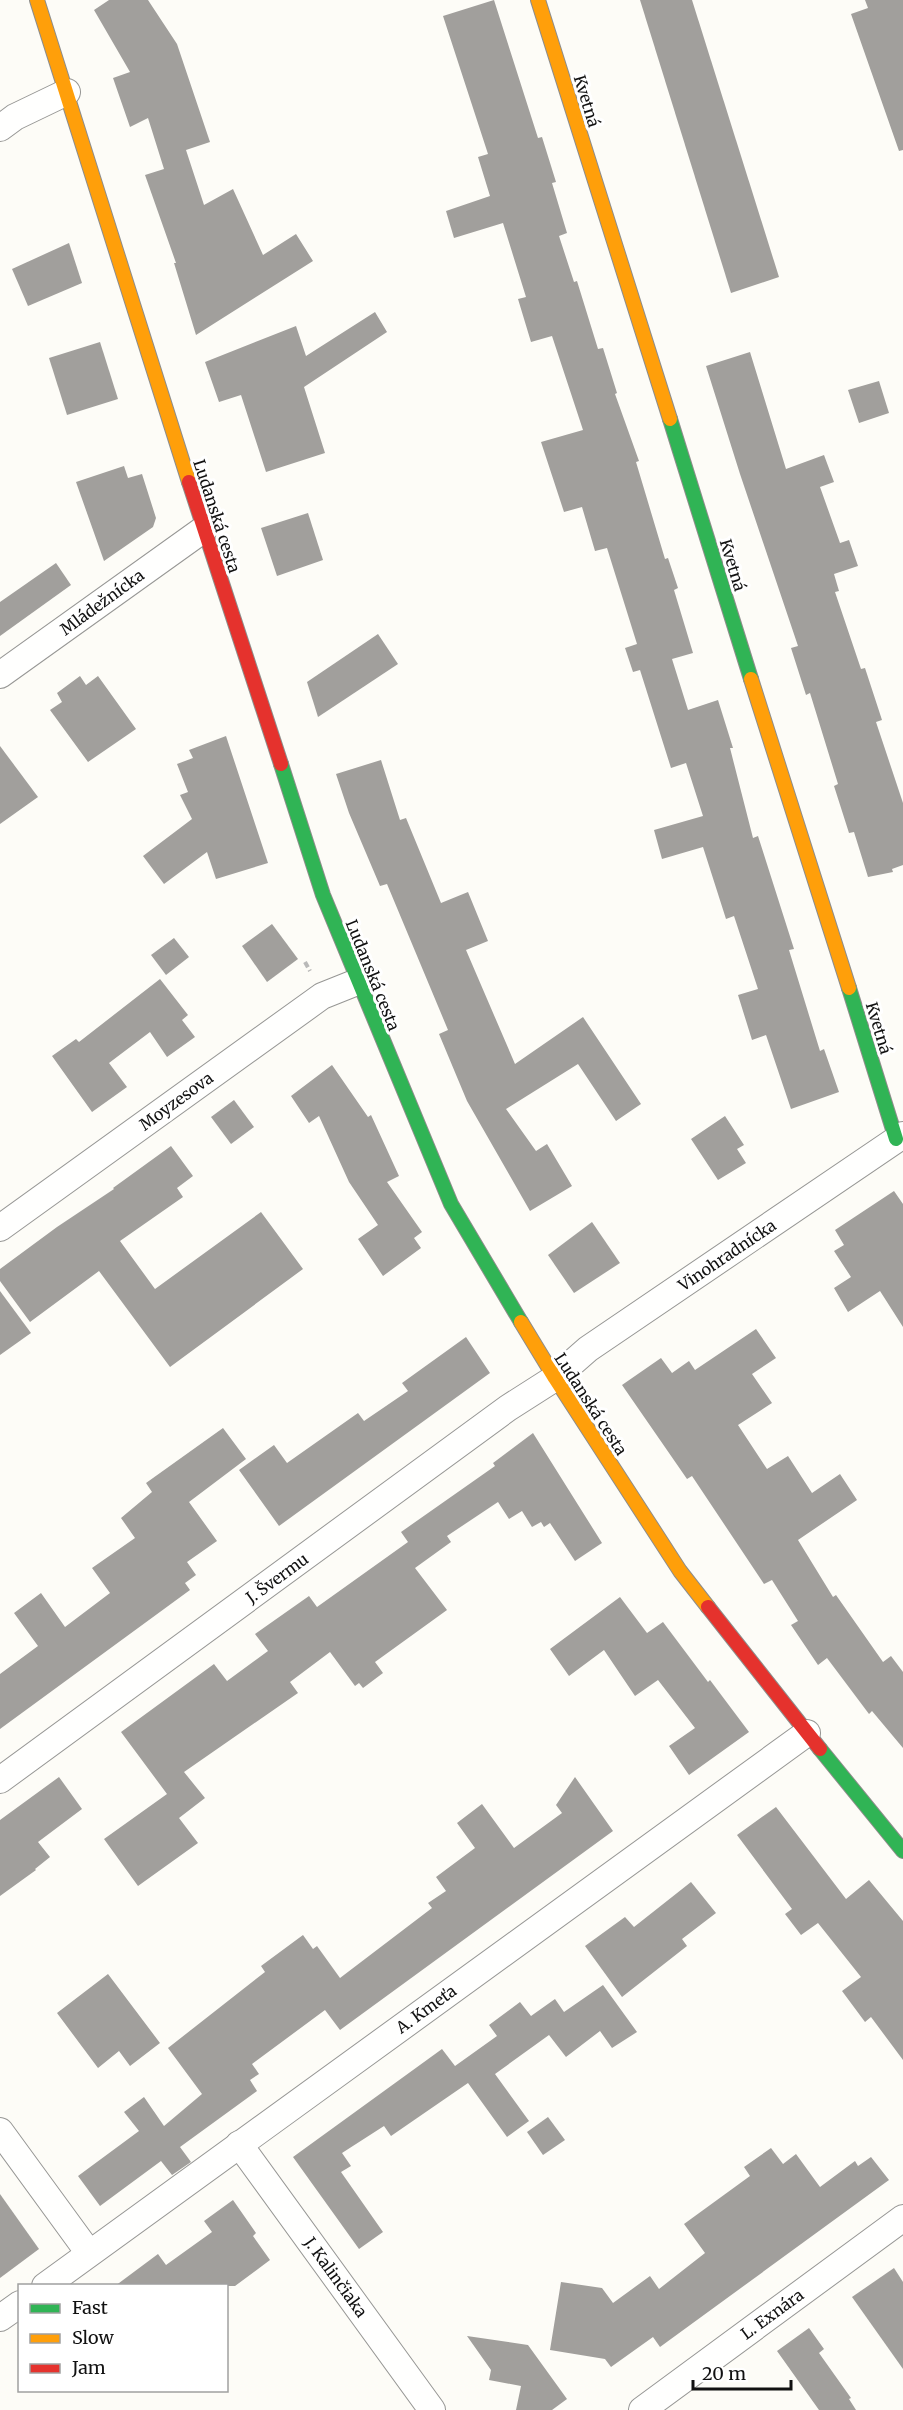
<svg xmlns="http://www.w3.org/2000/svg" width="903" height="2410" font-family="Merriweather,serif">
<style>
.building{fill:#a19f9c}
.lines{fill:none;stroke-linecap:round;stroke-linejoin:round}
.street-casing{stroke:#979795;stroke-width:28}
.fast-casing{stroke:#8e8d8b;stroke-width:16}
.slow-casing{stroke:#8e8d8b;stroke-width:16}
.jam-casing{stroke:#8e8d8b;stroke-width:16}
.path{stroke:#b9b9b8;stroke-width:4;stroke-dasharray:6 3;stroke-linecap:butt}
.street{stroke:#fffffe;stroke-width:26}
.fast{stroke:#30b455;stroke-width:14}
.slow{stroke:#ff9f0a;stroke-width:14}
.jam{stroke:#e5322d;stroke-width:14}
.labels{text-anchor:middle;stroke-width:6;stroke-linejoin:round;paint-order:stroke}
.street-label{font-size:16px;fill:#111;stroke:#fff}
</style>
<rect width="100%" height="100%" fill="#fdfcf7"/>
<!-- building -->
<g class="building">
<polygon points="109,0 148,0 177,44 210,142 186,150 204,205 233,189 263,255 296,234 313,261 196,335 174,263 176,263 145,175 164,169 148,118 130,127 113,78 130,72 94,10"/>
<polygon points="494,0 538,138 542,137 556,182 552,183 567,233 559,236 574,282 577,281 598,349 603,348 617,393 615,394 639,461 636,462 665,559 668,558 678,588 674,590 693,653 672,659 688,710 718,700 733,748 730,748 753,838 758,836 794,949 789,950 820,1051 824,1049 839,1092 791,1109 766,1035 752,1040 738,995 758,989 734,916 726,919 703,847 662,859 654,830 703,816 686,763 671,768 640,670 633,672 625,648 637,644 607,548 595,551 582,507 564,512 541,442 583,430 552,336 531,342 518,299 526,297 503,223 454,238 446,211 490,196 478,157 488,154 443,16"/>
<polygon points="640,0 692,0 779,277 731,293"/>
<polygon points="865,0 903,0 903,150 899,151 851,14 868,8"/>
<polygon points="69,243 82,283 28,306 12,269"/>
<polygon points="375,312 387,332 304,387 325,453 266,472 241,395 219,402 205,362 296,326 306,356"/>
<polygon points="100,342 118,399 67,415 49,358"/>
<polygon points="750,352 786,469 824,455 834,482 820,487 840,543 849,540 858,566 834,574 839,591 835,592 861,669 865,668 882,720 876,722 903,803 903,865 892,869 893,872 868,877 854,832 849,833 834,786 838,784 810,693 806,695 791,648 798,646 740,474 706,366"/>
<polygon points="879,381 889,413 859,423 848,390"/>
<polygon points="124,466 128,478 142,474 156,518 153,527 104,561 76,482"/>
<polygon points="308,513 323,560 277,576 261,528"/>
<polygon points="56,563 71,585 0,636 0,602"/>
<polygon points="378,634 398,664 318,717 307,682"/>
<polygon points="80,676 86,685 98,676 136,729 88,762 50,710 62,702 57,693"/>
<polygon points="226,736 268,863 216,879 207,852 164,884 143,856 192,819 180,795 188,792 177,764 193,758 189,750"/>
<polygon points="0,746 38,797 0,824"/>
<polygon points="381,760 400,820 406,818 441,903 468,892 488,941 466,950 515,1064 583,1017 641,1104 616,1121 578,1064 506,1109 536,1151 547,1144 572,1186 530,1211 467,1101 439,1034 448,1030 387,884 380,886 349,813 336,774"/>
<polygon points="272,924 298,959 267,982 242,946"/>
<polygon points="174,938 189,957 166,975 151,955"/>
<polygon points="160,979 188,1015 182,1020 195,1037 167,1057 150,1032 109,1063 127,1087 92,1112 52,1056 76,1039 79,1042"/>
<polygon points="332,1065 368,1117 371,1115 399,1176 387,1182 422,1232 414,1238 421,1248 383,1276 358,1239 378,1225 349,1182 319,1116 309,1123 291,1096"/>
<polygon points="234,1100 254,1127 231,1144 211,1117"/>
<polygon points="725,1116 744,1145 737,1149 746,1163 718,1180 691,1139"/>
<polygon points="171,1146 193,1176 177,1188 183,1197 120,1241 155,1289 261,1212 303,1269 170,1367 99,1271 30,1322 0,1281 0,1269 57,1227 114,1189 113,1188"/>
<polygon points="894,1191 903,1204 903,1327 880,1291 848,1312 834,1288 851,1277 834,1251 844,1245 835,1230"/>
<polygon points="592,1222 620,1263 574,1293 548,1255"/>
<polygon points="0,1291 31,1333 0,1355"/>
<polygon points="756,1329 776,1358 752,1374 772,1403 738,1425 767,1469 788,1456 812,1493 840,1474 857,1500 798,1540 833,1597 836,1595 883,1662 891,1656 903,1672 903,1748 872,1711 869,1714 827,1658 818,1665 791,1625 798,1621 772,1580 764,1584 692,1476 687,1479 622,1385 661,1358 672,1373 689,1361 695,1370"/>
<polygon points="466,1337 490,1373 279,1526 239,1470 274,1445 287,1463 358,1413 364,1421 408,1391 402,1383"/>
<polygon points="223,1428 246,1459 189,1502 217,1541 187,1562 196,1575 185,1583 190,1590 0,1729 0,1674 38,1646 14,1613 41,1593 65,1627 110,1593 92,1568 135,1538 121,1518 152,1492 146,1483"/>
<polygon points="533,1433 602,1543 575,1561 550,1523 544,1527 541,1522 532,1527 522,1511 509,1519 498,1502 447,1536 451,1542 415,1568 447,1610 375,1662 383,1673 363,1688 359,1683 355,1686 330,1652 290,1682 298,1693 184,1772 205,1798 179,1818 198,1843 138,1886 104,1839 167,1794 121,1732 214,1664 227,1681 268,1651 255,1634 309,1596 317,1607 408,1542 401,1532 495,1466 493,1463"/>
<polygon points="620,1597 647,1633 663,1622 708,1682 710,1680 749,1732 689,1775 669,1746 695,1728 658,1680 635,1696 604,1650 569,1676 550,1649"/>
<polygon points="59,1777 82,1809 38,1842 50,1857 35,1869 36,1870 0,1896 0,1820"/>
<polygon points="575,1777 613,1831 340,2030 325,2010 252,2064 259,2074 250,2080 257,2091 180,2147 191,2162 172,2175 161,2161 100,2206 78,2176 139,2131 124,2112 144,2097 164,2126 202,2094 168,2048 265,1972 261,1966 303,1935 313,1949 317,1946 340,1978 432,1908 428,1903 446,1891 436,1877 475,1848 457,1823 482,1804 514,1848 562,1813 556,1805"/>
<polygon points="776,1807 846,1899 869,1880 903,1921 903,2060 871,2017 865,2022 842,1991 861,1977 818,1923 801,1935 785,1914 792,1909 737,1835"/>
<polygon points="691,1882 716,1913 682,1939 687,1946 622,1997 585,1946 625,1917 634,1927"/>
<polygon points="108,1974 160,2043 130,2066 119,2051 98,2068 57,2013"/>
<polygon points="603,1985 637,2032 612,2048 600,2031 566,2057 549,2035 495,2074 529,2121 507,2137 468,2083 391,2136 384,2126 342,2153 351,2166 341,2172 383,2232 359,2249 293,2157 442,2049 455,2066 497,2036 489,2025 520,2002 531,2016 555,1999 564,2012"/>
<polygon points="548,2117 565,2140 543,2155 527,2132"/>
<polygon points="771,2148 783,2164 796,2154 820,2187 855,2161 858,2166 871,2157 889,2180 660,2347 653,2337 611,2367 605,2359 550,2350 561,2282 602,2288 613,2303 650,2276 659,2289 705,2253 684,2224 750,2176 744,2167"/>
<polygon points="0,2194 39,2249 0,2278"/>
<polygon points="233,2200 256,2233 253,2236 270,2260 235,2286 115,2286 158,2254 166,2265 212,2232 204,2221"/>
<polygon points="894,2268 903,2282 903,2369 852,2297"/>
<polygon points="809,2328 824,2349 819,2353 851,2398 849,2399 856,2410 819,2410 777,2351"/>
<polygon points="467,2336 528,2345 567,2399 552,2410 516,2410 521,2386 489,2380 491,2370"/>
</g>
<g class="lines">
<defs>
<g id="street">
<polyline points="0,128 15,117 67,92"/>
<polyline points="0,675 204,529"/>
<polyline points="0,1228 322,996 357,982"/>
<polyline points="0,1780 508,1408 555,1378 588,1349 903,1135"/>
<polyline points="0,2131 89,2253"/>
<polyline points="239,2144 432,2410"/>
<polyline points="45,2286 807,1733"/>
<polyline points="0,2318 20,2304"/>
<polyline points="642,2410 903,2218"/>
</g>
<g id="fast">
<polyline points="670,419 751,679"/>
<polyline points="281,764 323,895 451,1204 521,1322"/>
<polyline points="849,988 896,1139"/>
<polyline points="820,1749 903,1851"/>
</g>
<g id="slow">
<polyline points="37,0 189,482"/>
<polyline points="538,0 670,419"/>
<polyline points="751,679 849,988"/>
<polyline points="521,1322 555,1378 680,1571 708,1607"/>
</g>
<g id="jam">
<polyline points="189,482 281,764"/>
<polyline points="708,1607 820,1749"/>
</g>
</defs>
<!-- street casing -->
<use href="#street" class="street-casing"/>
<!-- fast casing -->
<use href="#fast" class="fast-casing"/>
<!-- slow casing -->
<use href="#slow" class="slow-casing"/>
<!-- jam casing -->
<use href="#jam" class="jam-casing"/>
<!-- path -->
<polyline class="path" points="305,962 310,971"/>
<!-- street -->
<use href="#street" class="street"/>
<!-- fast -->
<use href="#fast" class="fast"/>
<!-- slow -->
<use href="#slow" class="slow"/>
<!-- jam -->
<use href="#jam" class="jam"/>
</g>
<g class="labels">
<!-- street labels -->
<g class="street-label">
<text transform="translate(587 101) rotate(73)" y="6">Kvetná</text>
<text transform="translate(217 516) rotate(72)" y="6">Ludanská cesta</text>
<text transform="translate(733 565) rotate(73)" y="6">Kvetná</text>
<text transform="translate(102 602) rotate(-36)" y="6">Mládežnícka</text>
<text transform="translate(373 975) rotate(68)" y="6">Ludanská cesta</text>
<text transform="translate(879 1028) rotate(73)" y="6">Kvetná</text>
<text transform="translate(176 1101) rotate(-36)" y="6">Moyzesova</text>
<text transform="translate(727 1255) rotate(-34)" y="6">Vinohradnícka</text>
<text transform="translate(591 1404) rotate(57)" y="6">Ludanská cesta</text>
<text transform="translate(277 1578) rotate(-36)" y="6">J. Švermu</text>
<text transform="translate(426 2009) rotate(-36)" y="6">A. Kmeťa</text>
<text transform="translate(336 2277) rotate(54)" y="6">J. Kalinčiaka</text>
<text transform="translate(772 2314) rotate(-36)" y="6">L. Exnára</text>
</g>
</g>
<!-- legend -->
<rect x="18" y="2284" width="210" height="108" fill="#ffffff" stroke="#a0a0a0" stroke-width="1.5"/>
<rect x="30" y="2304" width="30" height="9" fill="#30b455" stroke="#a0a0a0" stroke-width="1.5"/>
<text x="72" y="2314" font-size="18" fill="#111111">Fast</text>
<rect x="30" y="2334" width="30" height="9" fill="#ff9f0a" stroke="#a0a0a0" stroke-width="1.5"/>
<text x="72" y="2344" font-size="18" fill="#111111">Slow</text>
<rect x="30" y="2364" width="30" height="9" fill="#e5322d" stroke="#a0a0a0" stroke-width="1.5"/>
<text x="72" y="2374" font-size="18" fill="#111111">Jam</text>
<!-- scale -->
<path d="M693 2380v9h98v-9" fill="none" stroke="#111111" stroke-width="3"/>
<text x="702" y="2380" font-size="18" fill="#111111" stroke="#ffffff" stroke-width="4.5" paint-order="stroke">20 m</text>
</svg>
